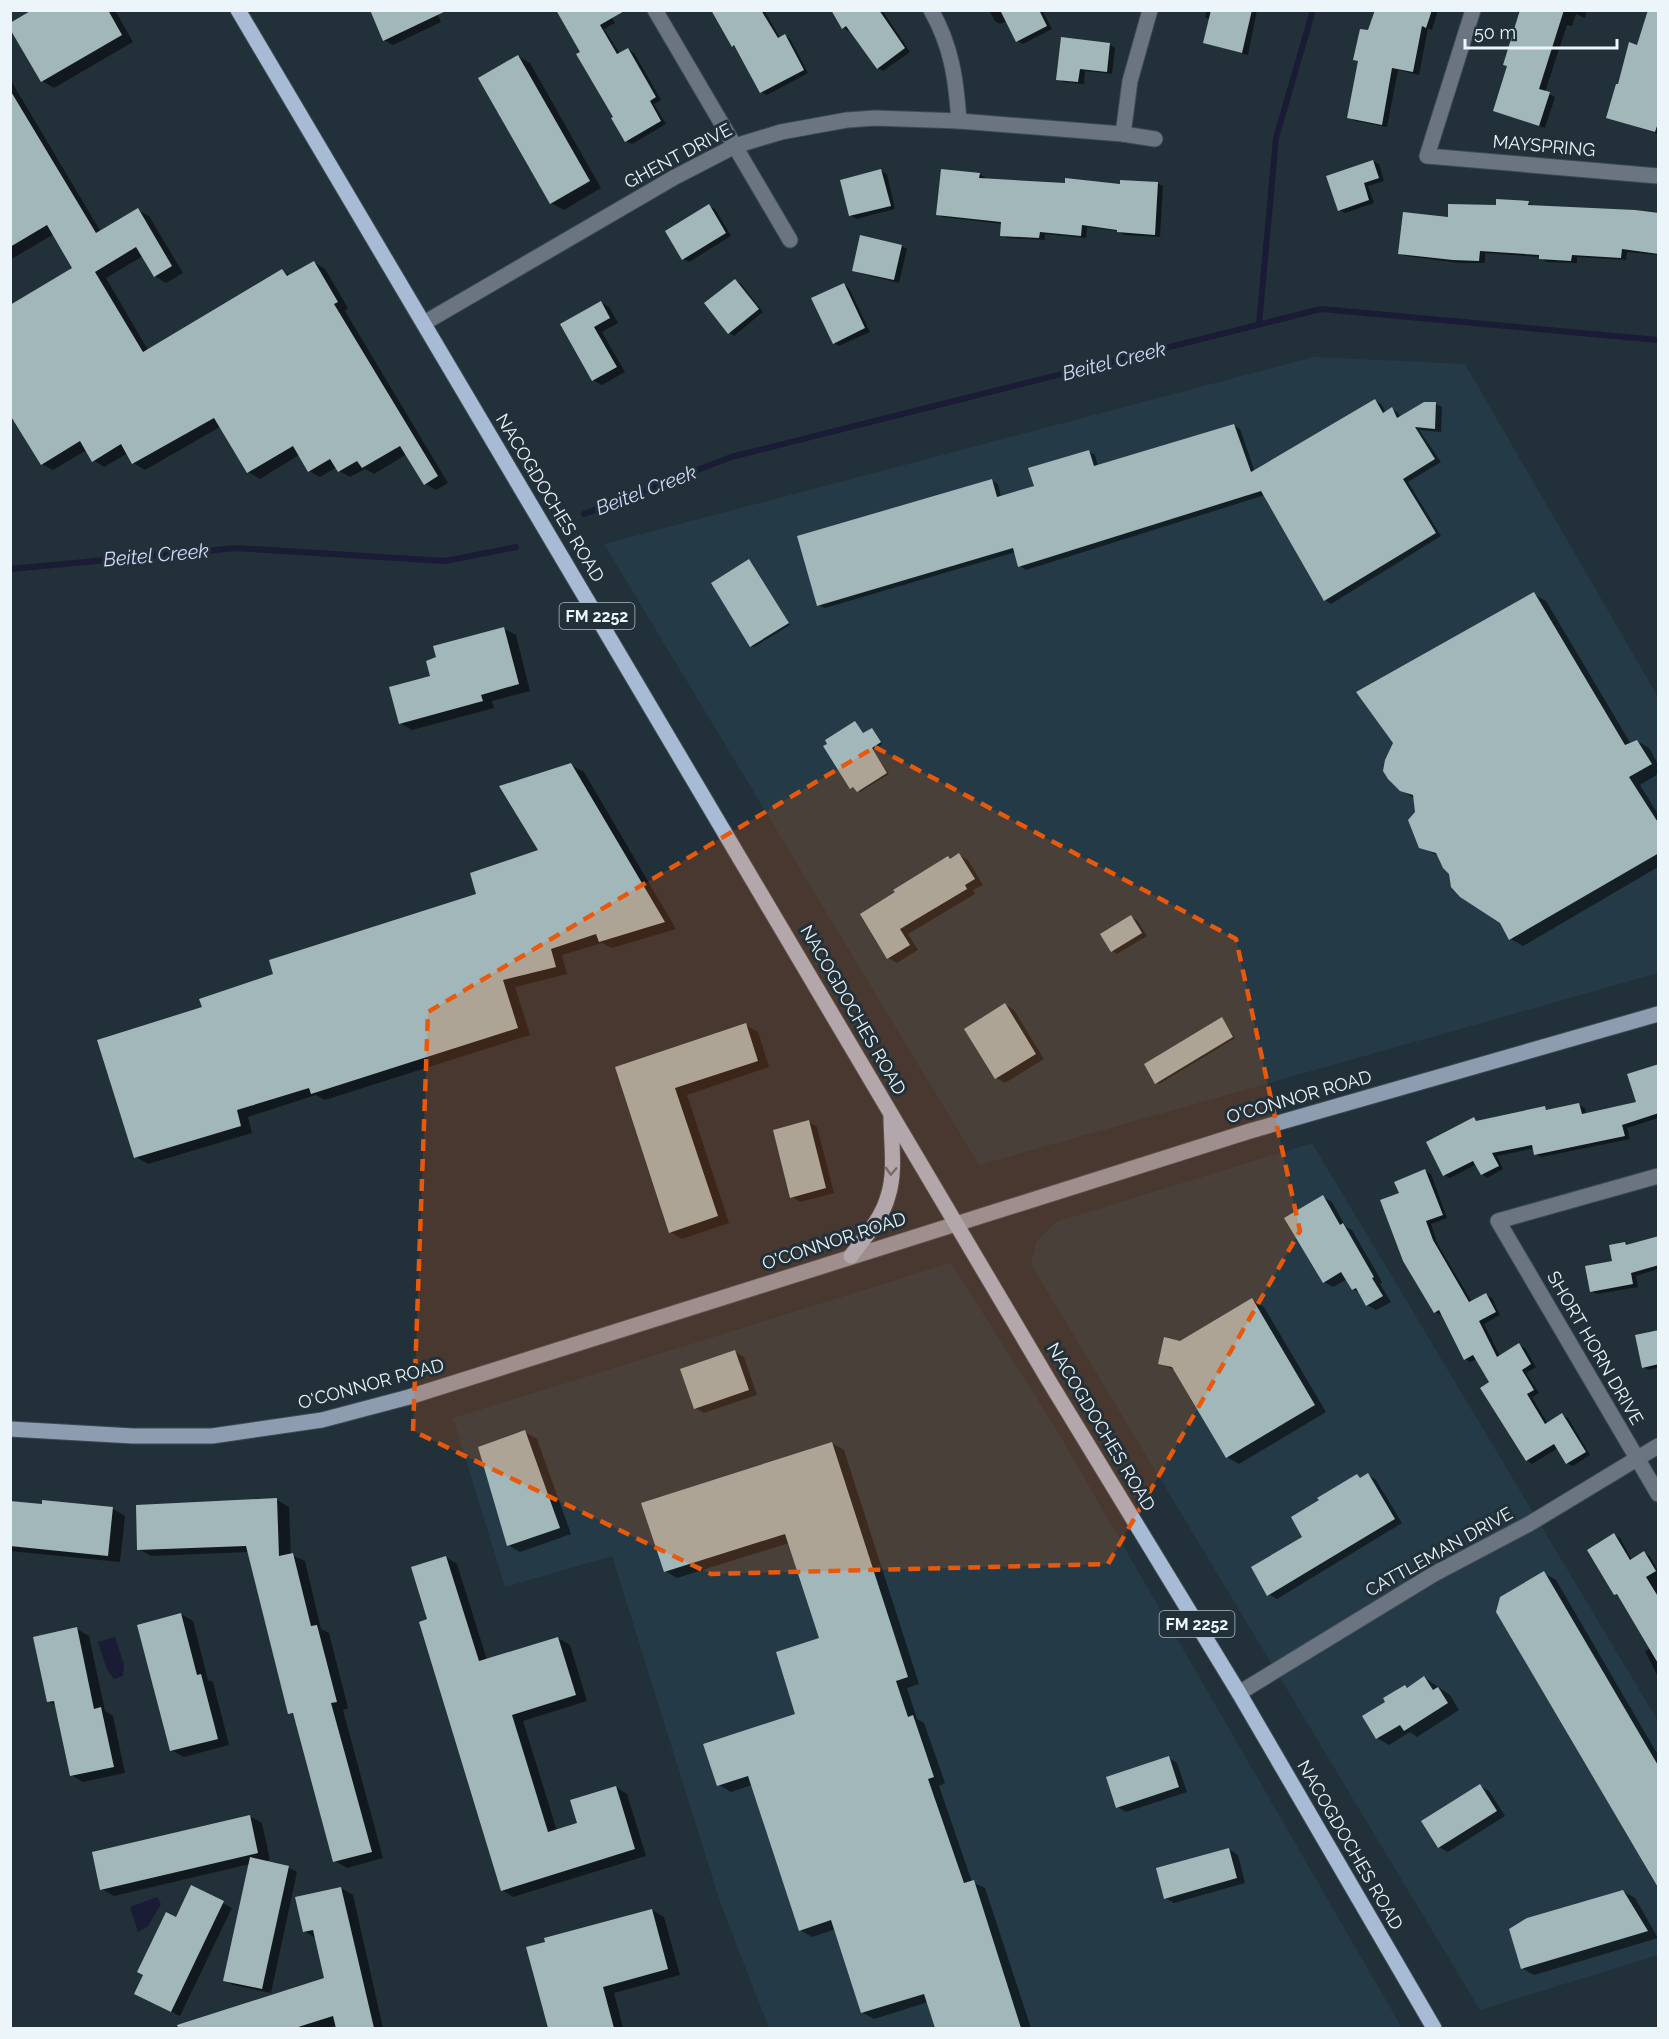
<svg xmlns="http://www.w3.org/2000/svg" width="1669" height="2039" font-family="Raleway,sans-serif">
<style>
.built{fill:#243a46}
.water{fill:#1a1b34}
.shadow{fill:#0007}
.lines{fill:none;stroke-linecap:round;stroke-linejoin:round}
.stream{stroke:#1a1b34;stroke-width:6}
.building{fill:#a1b7ba}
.street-casing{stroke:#3e4c54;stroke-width:17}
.secondary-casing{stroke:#3e4c54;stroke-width:17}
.primary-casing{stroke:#3e4c54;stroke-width:17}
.street{stroke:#6b7481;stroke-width:15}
.secondary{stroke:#8e9cb0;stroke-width:15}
.primary{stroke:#a8bbd4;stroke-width:15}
.oneway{stroke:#5e6f7f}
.marked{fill:#e8590c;fill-opacity:0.2;stroke:#e8590c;stroke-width:4.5;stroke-dasharray:12 8;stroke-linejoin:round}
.labels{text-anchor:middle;stroke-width:6;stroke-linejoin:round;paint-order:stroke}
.shield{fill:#223039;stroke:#afbac0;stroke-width:1.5}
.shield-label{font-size:16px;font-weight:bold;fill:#ebf5fa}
.street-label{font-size:18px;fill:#ebf5fa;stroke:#223039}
.water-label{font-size:20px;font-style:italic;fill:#d5dafc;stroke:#223039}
</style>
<rect width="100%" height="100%" fill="#223039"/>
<!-- built -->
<g class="built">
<polygon points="1314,357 1465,364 1658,697 1658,973 979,1165 604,544"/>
<polygon points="1312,1143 1658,1721 1658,1955 1480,2010 1031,1264 1037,1241 1056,1222"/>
<polygon points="951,1263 1053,1424 1402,2028 769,2028 721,1905 612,1556 505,1587 453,1418"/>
</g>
<!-- water -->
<g class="water">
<polygon points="115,1637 124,1665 123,1676 114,1679 107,1670 98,1642"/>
<polygon points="157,1897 161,1904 148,1926 138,1932 130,1907"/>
</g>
<!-- shadow -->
<g class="shadow">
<polygon points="35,10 115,10 133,42 54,88 42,81"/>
<polygon points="436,10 441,22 393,45 384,40"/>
<polygon points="608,10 615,23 604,29 620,54 628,49 634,53 661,100 654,104 666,124 632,144 626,141 582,52"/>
<polygon points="712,10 764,10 780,38 785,36 790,39 808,73 767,95 761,92 738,48 733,46"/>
<polygon points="832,10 882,10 910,52 883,71 878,68 851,30 848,31 843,28"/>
<polygon points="989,10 1042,10 1052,29 1023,44 1017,41 1007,21 1000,24 995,21"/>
<polygon points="1207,10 1257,10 1248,55 1211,45 1205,42 1210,20 1205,17"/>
<polygon points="1377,10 1438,10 1432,30 1428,28 1419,75 1398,70 1387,127 1355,121 1349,117 1360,62 1355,60 1369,32"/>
<polygon points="1522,10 1587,10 1585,18 1576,14 1572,26 1567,25 1545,92 1555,97 1545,128 1494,110 1508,67"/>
<polygon points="1658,10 1658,134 1607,117 1619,86"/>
<polygon points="1109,44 1115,48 1112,74 1085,71 1084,84 1063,82 1058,79"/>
<polygon points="518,56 530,63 601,188 564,210 551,203"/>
<polygon points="10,79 101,232 138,210 149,216 183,273 166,283 155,276 143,256 106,278 148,350 282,271 291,276 314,262 325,269 348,308 345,311 448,483 436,490 425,484 407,454 374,474 365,469 350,477 339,471 337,467 320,477 309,471 299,455 260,479 248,472 220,427 145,470 133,463 128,453 104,467 93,460 87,450 53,470 42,464 74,268 54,234 10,260"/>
<polygon points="1373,161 1379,164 1384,181 1368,186 1374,203 1345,213 1340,210"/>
<polygon points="881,171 887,174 895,209 856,219 850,215"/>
<polygon points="979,174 985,177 985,180 1121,185 1157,183 1163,186 1160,237 1124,235 1118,231 1087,227 1086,238 1045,234 1045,240 1007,238 1002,235 1002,224 943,217 937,214"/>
<polygon points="1528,203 1534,206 1658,214 1658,255 1627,252 1626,260 1577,257 1577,263 1546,262 1541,257 1485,253 1485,263 1460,263 1405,256 1399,253 1449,219 1497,207"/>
<polygon points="709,206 715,209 731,236 689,262 683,259"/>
<polygon points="902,246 907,249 899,283 859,273 854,270"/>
<polygon points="735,280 741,284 763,312 734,336 729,332"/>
<polygon points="843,284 849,288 870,332 839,346 834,343"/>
<polygon points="601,302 609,307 618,323 602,332 625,372 602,385 593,380 562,325"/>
<polygon points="1375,401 1381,404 1386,413 1392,409 1398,413 1401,418 1424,403 1436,404 1442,407 1441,432 1419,430 1441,462 1408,482 1441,536 1331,604 1325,600 1265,495 1026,570 1020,566 1016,552 825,608 818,605 991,480 998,484 1001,497 1035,487 1089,452 1095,455 1098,466 1234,426 1240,429 1255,472"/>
<polygon points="751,562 790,625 754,647 751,646"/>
<polygon points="1534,594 1546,601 1631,744 1637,741 1649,748 1658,764 1658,774 1640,785 1658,814 1658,867 1523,946 1511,939 1501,922 1451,873 1439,856 1420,847 1414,798 1401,790"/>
<polygon points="503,628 516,635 530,691 492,701 494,708 412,730 400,723 431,677"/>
<polygon points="855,723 864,734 872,729 874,731 882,744 873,750 889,774 860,792 856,788 851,788"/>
<polygon points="571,765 584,772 676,929 612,948 602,943 562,955 567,974 515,987 530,1035 325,1100 316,1095 248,1117 252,1133 148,1164 136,1157 204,1008 275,975 478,895 540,851"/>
<polygon points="959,855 968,860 983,885 973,890 975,894 908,934 918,950 897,963 888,958 862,914"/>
<polygon points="1131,917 1137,920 1147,936 1117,954 1112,951"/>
<polygon points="1005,1005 1014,1010 1044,1059 1005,1083 996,1078"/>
<polygon points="1222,1019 1235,1038 1159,1084 1157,1083"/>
<polygon points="745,1025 758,1032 769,1067 687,1095 729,1223 682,1239 670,1232 616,1068"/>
<polygon points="1658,1066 1658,1118 1627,1128 1630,1139 1541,1157 1536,1154 1535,1148 1497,1156 1503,1169 1487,1178 1482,1174 1477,1164 1450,1178 1444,1175 1474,1119 1478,1122 1544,1108 1550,1111 1579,1105 1585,1108 1586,1115 1638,1103"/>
<polygon points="809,1122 817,1127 834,1193 800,1202 792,1197"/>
<polygon points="1425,1171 1431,1174 1447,1218 1431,1224 1438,1245 1472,1302 1486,1295 1492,1298 1500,1315 1484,1324 1500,1356 1519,1345 1525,1348 1536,1367 1526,1373 1539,1393 1532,1397 1548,1424 1562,1415 1568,1418 1590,1455 1573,1466 1567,1463 1558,1448 1532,1464 1527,1460 1491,1382 1477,1359 1470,1362 1465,1359 1443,1314 1441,1315 1435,1312 1401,1194"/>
<polygon points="1323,1197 1332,1202 1346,1227 1352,1230 1382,1282 1380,1284 1391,1302 1376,1310 1367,1305 1361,1294 1353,1289 1347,1279 1333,1287 1324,1282"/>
<polygon points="1658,1237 1658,1269 1636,1276 1638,1287 1597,1294 1591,1291 1625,1244 1629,1246"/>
<polygon points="1252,1300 1264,1307 1326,1412 1239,1464 1227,1457 1176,1371 1159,1363 1180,1343"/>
<polygon points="1658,1332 1658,1368 1649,1370 1643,1367"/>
<polygon points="735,1352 744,1357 757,1395 704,1413 695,1408"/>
<polygon points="525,1432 537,1439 571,1534 520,1552 508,1545"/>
<polygon points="832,1443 844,1450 919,1684 907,1688 917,1719 924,1723 945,1783 939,1786 972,1882 985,1888 1031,2028 937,2028 928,2002 874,2019 862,2012 836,1929 812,1937 800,1930 752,1785 731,1792 719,1785 797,1715 821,1638 789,1543 677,1578 665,1571"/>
<polygon points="1368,1475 1376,1480 1402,1523 1277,1599 1268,1594 1304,1537 1357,1476 1362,1478"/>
<polygon points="277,1500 289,1507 291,1555 305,1561 321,1629 329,1633 348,1708 343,1710 383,1858 347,1868 335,1861 295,1716 290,1713 249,1552 151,1556 139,1549"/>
<polygon points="10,1502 43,1506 44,1502 113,1509 125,1516 120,1562 10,1551"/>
<polygon points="1614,1535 1620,1538 1632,1560 1644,1553 1650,1556 1658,1571 1658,1677 1645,1651 1651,1648 1621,1598 1616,1594"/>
<polygon points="446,1557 457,1564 487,1660 558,1638 570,1645 587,1701 523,1721 557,1831 579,1824 616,1787 627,1794 646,1856 513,1897 502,1890 429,1620"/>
<polygon points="1544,1573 1556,1580 1658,1755 1658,1875"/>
<polygon points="181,1614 193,1621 208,1680 213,1682 229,1745 184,1757 171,1750"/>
<polygon points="77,1629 89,1636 105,1711 113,1716 125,1773 83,1782 71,1775 57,1706 48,1701"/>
<polygon points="1425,1678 1450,1695 1459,1710 1417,1737 1410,1732 1389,1745 1377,1738 1364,1717 1387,1702 1405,1686 1409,1688"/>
<polygon points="1169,1758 1177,1763 1187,1792 1126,1812 1117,1807"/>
<polygon points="1480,1786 1489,1791 1505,1816 1448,1852 1439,1847"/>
<polygon points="249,1816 262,1823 270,1860 262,1862 288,1867 297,1872 271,1993 233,1985 224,1980 250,1864 114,1896 102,1889"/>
<polygon points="1229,1849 1238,1855 1245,1883 1174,1903 1165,1898"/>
<polygon points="191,1887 232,1908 180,2016 145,1999 176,1919"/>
<polygon points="341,1888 353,1895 383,2028 337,2028 337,2025 327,2028 171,2028 326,1979 317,1939 304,1931"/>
<polygon points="1622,1891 1635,1898 1658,1938 1534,1975 1522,1968"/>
<polygon points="652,1910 664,1917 680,1975 614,1993 623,2028 550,2028 528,1948"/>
</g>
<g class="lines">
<!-- stream -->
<g class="stream">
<polyline points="1259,324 1276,138 1313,10"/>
<polyline points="584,514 731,457 1321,309 1658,340"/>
<polyline points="10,569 236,548 445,561 516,547"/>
</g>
</g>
<!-- building -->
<g class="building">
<polygon points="32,10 108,10 122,35 41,82 10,29 10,23"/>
<polygon points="370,10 448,10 383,41"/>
<polygon points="556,10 626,10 600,25 617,54 628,48 656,97 650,101 661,121 625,142 611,118 613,117 576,54 580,52"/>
<polygon points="711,10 761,10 778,38 785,34 804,70 760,93 734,45 732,47"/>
<polygon points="831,10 879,10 905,48 877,69 846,26 842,29"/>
<polygon points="1000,10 1039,10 1047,26 1016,42"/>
<polygon points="1211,10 1252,10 1242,53 1203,43"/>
<polygon points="1375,10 1432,10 1426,28 1422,26 1413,72 1392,68 1382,125 1347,118 1358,61 1353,60 1360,29 1368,30"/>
<polygon points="1520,10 1564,10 1539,89 1550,92 1539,126 1493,111 1507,66 1503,65"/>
<polygon points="1648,10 1659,10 1659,120 1655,132 1606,118 1616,84 1618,84 1629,42 1637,45"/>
<polygon points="1061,37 1110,43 1107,72 1080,69 1078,82 1056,80"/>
<polygon points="518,55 590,181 550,204 478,78"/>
<polygon points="10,90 96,233 138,208 172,266 154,277 136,247 95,272 143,352 282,269 287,276 314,261 338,302 334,304 438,476 424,485 400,446 362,468 357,461 338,472 330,459 308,472 293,446 247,473 214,418 132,464 121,444 92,462 80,441 41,465 10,415 10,305 72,268 47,225 10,247"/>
<polygon points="1373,160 1379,178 1364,183 1369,200 1338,211 1326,176"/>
<polygon points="881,169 891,206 849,216 840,180"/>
<polygon points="941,169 980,173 979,178 1065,183 1065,178 1120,184 1120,180 1158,182 1155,235 1117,232 1117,230 1082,225 1081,236 1040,232 1039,238 1000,236 1001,222 936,215"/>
<polygon points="1496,199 1529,201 1528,205 1635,210 1659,213 1659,254 1622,249 1621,258 1572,255 1571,261 1539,259 1539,255 1480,251 1479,261 1453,260 1398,254 1403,212 1448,217 1448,204 1496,205"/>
<polygon points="709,204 726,233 682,260 665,231"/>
<polygon points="860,235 902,245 894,280 852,271"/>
<polygon points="735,279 759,309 728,334 704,303"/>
<polygon points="844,283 865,328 833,344 811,298"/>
<polygon points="601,301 610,318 594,327 617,367 592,381 560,324"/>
<polygon points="1375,399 1383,413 1392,407 1397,418 1424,402 1436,402 1435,429 1415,427 1435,459 1403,479 1436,533 1324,601 1261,491 1018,567 1013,548 817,606 797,536 992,479 997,497 1034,486 1028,468 1089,450 1094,466 1234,424 1251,472"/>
<polygon points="749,559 789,623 750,647 711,583"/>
<polygon points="1534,592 1625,745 1637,740 1652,764 1629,777 1659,824 1659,853 1509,940 1500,923 1460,897 1451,887 1449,874 1443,868 1436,853 1419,848 1408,820 1415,812 1413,795 1400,791 1388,779 1383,771 1385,760 1393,743 1356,692"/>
<polygon points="504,627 519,684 481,695 483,701 399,724 389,687 430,676 426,661 436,657 433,646"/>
<polygon points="855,721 863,733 872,728 881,742 872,748 887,773 857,792 853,787 850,789 823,746 827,744 825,740"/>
<polygon points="571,763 665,922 599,942 596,934 551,949 556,967 503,980 518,1028 311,1094 309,1088 237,1110 241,1126 134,1158 97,1040 202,1007 199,999 273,974 269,960 476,894 470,873 538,850 499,786"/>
<polygon points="959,853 975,879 965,885 967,889 900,929 910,945 887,959 860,914 895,892 893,890 948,856 950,859"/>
<polygon points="1131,915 1142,933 1111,952 1100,934"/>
<polygon points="1005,1003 1036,1054 995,1079 964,1029"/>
<polygon points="1222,1017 1233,1037 1155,1084 1144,1064"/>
<polygon points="746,1023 758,1061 675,1088 718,1216 669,1233 615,1067"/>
<polygon points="1659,1064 1659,1113 1622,1125 1625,1136 1534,1155 1532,1145 1492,1153 1499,1166 1481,1175 1473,1161 1443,1176 1426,1142 1474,1117 1476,1121 1545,1106 1546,1110 1579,1103 1582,1114 1636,1102 1627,1074"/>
<polygon points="809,1120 826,1188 790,1198 773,1130"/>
<polygon points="1425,1169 1443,1215 1426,1221 1433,1240 1469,1302 1486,1293 1496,1312 1479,1321 1497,1357 1519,1343 1531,1364 1522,1370 1534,1390 1527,1394 1545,1424 1562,1413 1586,1452 1566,1464 1554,1444 1526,1461 1480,1388 1489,1382 1473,1355 1464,1360 1439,1310 1434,1313 1403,1261 1380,1200 1399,1193 1394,1182"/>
<polygon points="1323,1195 1340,1225 1343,1223 1374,1277 1372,1278 1383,1296 1366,1306 1356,1288 1352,1290 1341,1272 1323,1283 1284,1218"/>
<polygon points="1659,1236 1659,1265 1631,1273 1633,1284 1590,1292 1585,1266 1612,1261 1609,1245 1625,1242 1626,1245"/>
<polygon points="1252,1298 1315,1405 1226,1458 1172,1367 1158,1364 1164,1337 1180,1341"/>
<polygon points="1659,1330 1659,1364 1642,1368 1635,1335"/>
<polygon points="735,1350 749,1390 694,1409 680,1369"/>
<polygon points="525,1430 560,1528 507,1546 478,1447"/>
<polygon points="832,1442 908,1677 896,1681 908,1717 913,1715 934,1777 928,1779 964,1883 974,1880 1021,2028 935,2028 924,1994 861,2013 831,1920 799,1931 748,1776 717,1786 703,1744 795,1714 776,1652 819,1638 785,1534 664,1572 641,1503"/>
<polygon points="1368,1473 1395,1519 1267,1596 1251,1567 1302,1537 1291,1517 1319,1500 1317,1498 1357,1474 1360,1478"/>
<polygon points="277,1498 279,1556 293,1553 311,1626 317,1625 337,1702 331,1703 372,1852 333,1862 293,1713 288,1714 246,1546 137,1550 136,1505"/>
<polygon points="42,1500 113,1507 108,1556 10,1546 10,1501 42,1504"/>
<polygon points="1614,1533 1630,1560 1644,1551 1656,1571 1646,1577 1659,1598 1659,1665 1617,1594 1614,1595 1587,1550"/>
<polygon points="446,1556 479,1661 558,1637 576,1695 512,1715 548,1832 577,1823 570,1800 616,1786 635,1849 501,1891 419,1622 427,1619 411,1567"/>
<polygon points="1544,1571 1659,1767 1659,1889 1496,1612 1500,1597"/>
<polygon points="181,1613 197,1675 201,1674 218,1739 170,1751 137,1625"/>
<polygon points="77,1627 94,1709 101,1707 114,1767 70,1776 54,1701 47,1702 33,1637"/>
<polygon points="1424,1676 1433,1690 1438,1687 1448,1703 1404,1731 1400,1725 1376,1739 1362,1716 1385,1702 1383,1698 1405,1685 1407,1688"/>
<polygon points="1169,1756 1179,1787 1116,1808 1106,1777"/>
<polygon points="1480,1784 1497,1811 1438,1848 1421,1821"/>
<polygon points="250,1815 258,1853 100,1890 92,1852"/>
<polygon points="1229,1848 1237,1878 1164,1899 1156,1868"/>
<polygon points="250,1857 289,1866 262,1989 223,1981"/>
<polygon points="191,1885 224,1901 171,2012 134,1994 143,1975 137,1972 166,1912 176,1917"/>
<polygon points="341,1887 374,2028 336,2028 333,2016 295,2028 178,2028 177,2025 324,1978 313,1930 303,1932 295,1897"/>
<polygon points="1623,1890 1648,1931 1521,1969 1509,1929 1527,1918"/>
<polygon points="652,1909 668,1969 603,1987 614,2028 548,2028 526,1947 545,1942 544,1938"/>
</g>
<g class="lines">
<defs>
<g id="street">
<polyline points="655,10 790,240"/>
<path d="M931 10C952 47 956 80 959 121"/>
<polyline points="1473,10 1427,156 1658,176"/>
<polyline points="1123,134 1130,81 1150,10"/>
<polyline points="424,323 675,177 735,146 781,132 847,120 875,118 959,121 1123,134 1155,139"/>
<polyline points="1658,1176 1498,1221 1658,1494"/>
<polyline points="1239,1693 1434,1574 1529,1524 1658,1446"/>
</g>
<polyline id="secondary" points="10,1429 133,1436 212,1436 322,1420 409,1397 1250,1131 1658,1014"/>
<g id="primary">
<polyline points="238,10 1049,1381 1239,1693 1434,2028"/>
<path d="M851 1256C864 1238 882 1219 888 1196 896 1172 891 1142 891 1116"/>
</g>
</defs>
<!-- street casing -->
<use href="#street" class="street-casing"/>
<!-- secondary casing -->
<use href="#secondary" class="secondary-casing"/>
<!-- primary casing -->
<use href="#primary" class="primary-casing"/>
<!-- street -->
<use href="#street" class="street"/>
<!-- secondary -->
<use href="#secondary" class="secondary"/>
<!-- primary -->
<use href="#primary" class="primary"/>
</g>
<!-- one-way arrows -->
<defs><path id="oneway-chevron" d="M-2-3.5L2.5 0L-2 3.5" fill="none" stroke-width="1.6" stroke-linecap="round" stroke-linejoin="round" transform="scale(1.5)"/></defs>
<use class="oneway" href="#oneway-chevron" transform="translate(891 1171) rotate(93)"/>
<!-- marked area -->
<path class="marked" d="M875 747 1236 939 1300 1231 1108 1564 711 1574 413 1431 428 1012Z"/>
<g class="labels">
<!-- shield labels -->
<g class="shield">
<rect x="559.5" y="603" width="75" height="26" rx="4.5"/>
<rect x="1159.5" y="1611" width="75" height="26" rx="4.5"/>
</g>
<g class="shield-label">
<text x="597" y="622">FM 2252</text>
<text x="1197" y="1630">FM 2252</text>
</g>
<!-- street labels -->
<g class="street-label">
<text transform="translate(1544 146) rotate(5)" y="6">MAYSPRING</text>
<text transform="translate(678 156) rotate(-28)" y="6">GHENT DRIVE</text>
<text transform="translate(550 498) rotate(59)" y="6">NACOGDOCHES ROAD</text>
<text transform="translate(853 1010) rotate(60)" y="6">NACOGDOCHES ROAD</text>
<text transform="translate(1299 1097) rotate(-16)" y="6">O'CONNOR ROAD</text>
<text transform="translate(834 1241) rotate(-18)" y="6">O'CONNOR ROAD</text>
<text transform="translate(1595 1348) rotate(60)" y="6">SHORT HORN DRIVE</text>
<text transform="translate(371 1384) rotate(-15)" y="6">O'CONNOR ROAD</text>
<text transform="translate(1101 1427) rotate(59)" y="6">NACOGDOCHES ROAD</text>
<text transform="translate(1439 1552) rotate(-29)" y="6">CATTLEMAN DRIVE</text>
<text transform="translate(1350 1845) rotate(60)" y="6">NACOGDOCHES ROAD</text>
</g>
<!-- water labels -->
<g class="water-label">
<text transform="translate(1114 361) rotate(-14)" y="7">Beitel Creek</text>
<text transform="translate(646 490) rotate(-21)" y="7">Beitel Creek</text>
<text transform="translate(156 555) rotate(-5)" y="7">Beitel Creek</text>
</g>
</g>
<!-- border -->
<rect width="1669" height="2039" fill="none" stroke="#ebf5fa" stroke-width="24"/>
<!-- scale -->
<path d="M1465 39v9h152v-9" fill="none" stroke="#ebf5fa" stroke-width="3"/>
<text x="1474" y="39" font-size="18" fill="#ebf5fa" stroke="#223039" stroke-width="4.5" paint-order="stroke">50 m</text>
</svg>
